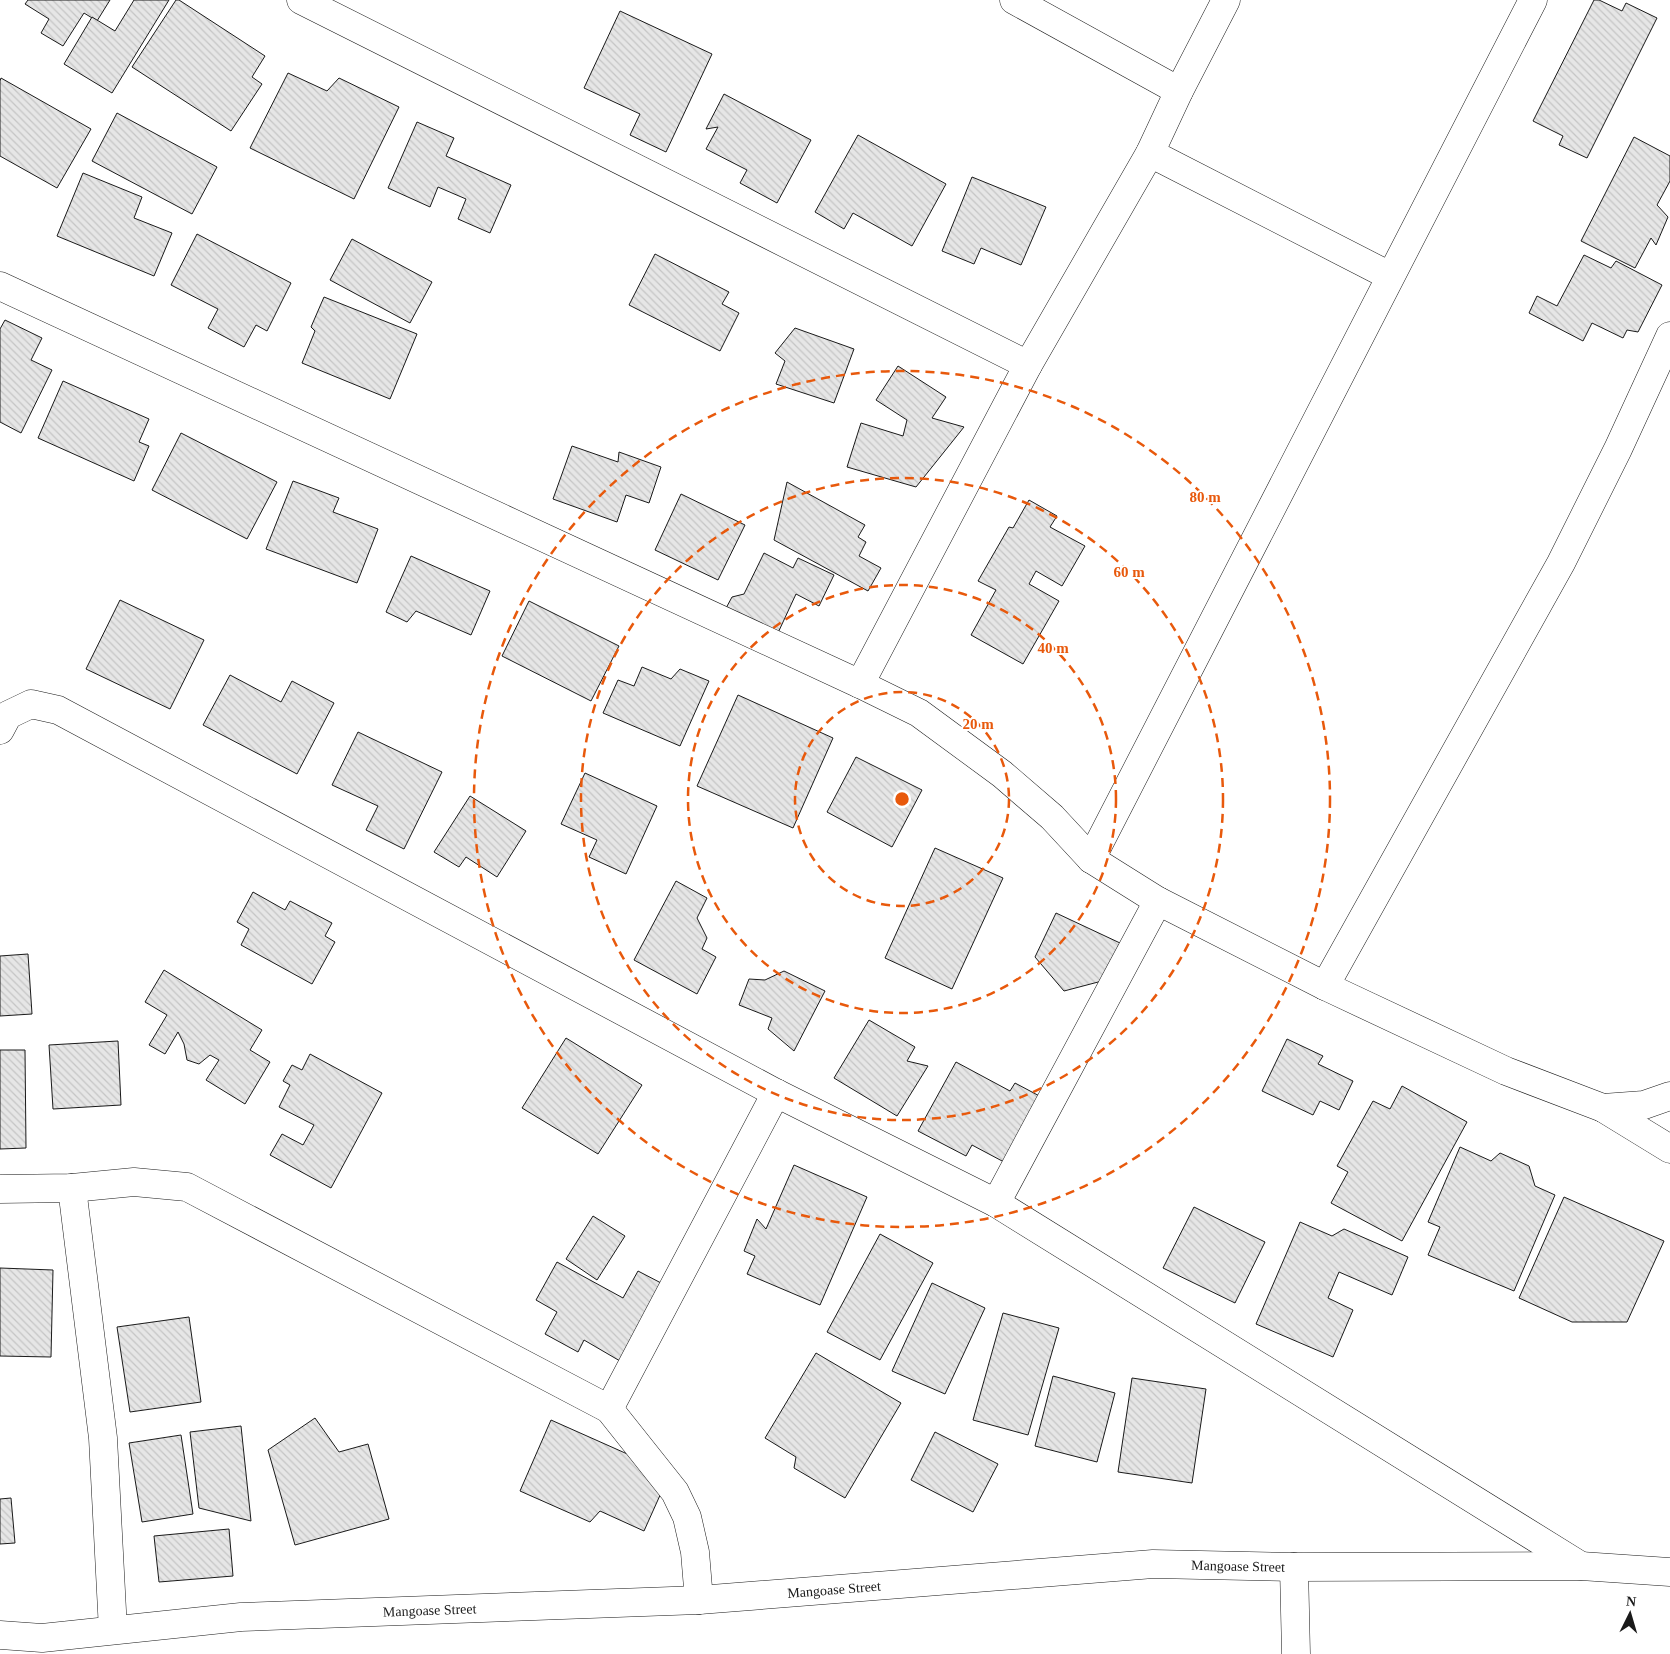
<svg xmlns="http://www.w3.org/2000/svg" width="1670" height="1654" font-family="Georgia,serif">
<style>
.building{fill:url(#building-back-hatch);stroke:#1a1a1a}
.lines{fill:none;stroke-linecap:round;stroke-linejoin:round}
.minor-casing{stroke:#1a1a1a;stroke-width:29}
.minor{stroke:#fff;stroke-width:28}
.ring{fill:none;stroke:#e8590c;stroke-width:2.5;stroke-dasharray:9 6}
.labels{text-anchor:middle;stroke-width:4;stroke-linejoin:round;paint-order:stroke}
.street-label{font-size:14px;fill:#1a1a1a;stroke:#fff}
.centre{fill:#e8590c;stroke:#fff;stroke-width:2.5}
.ring-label{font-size:15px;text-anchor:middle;font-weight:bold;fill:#e8590c;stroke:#fff;stroke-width:4;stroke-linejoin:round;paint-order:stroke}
</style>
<defs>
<pattern id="building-back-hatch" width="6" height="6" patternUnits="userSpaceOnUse" patternTransform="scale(1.25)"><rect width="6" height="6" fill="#e6e6e6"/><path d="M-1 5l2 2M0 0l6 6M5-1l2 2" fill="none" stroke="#c5c5c5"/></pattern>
</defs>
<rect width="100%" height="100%" fill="#fff"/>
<!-- building -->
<g class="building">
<polygon points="28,0 110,0 97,21 84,13 63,46 41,33 49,19 25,4"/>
<polygon points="134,0 169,0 112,93 64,64 92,17 115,31"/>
<polygon points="176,0 179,0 265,56 252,77 262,84 231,131 132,67"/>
<polygon points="1594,0 1599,0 1622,11 1626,3 1657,18 1587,158 1559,145 1563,136 1533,121"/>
<polygon points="620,11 712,54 666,152 630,135 640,114 584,88"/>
<polygon points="288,73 327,91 339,78 399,107 354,199 250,148"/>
<polygon points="1,78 91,129 57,188 0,156 0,81"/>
<polygon points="724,94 811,140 777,203 740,183 747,170 706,149 718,127 706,129"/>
<polygon points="117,113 217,167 192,214 92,161"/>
<polygon points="417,122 454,138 446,156 511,185 490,233 458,219 466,199 438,187 430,207 388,188"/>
<polygon points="858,135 946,184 912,246 853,213 844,229 815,212"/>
<polygon points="1634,137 1670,156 1670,181 1657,205 1668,217 1656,245 1651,238 1635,268 1581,241"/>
<polygon points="83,173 142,197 134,218 172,233 154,276 57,236"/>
<polygon points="972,177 1046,207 1021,265 981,248 974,264 942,251"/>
<polygon points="197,234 291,283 267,331 256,325 244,347 208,328 218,309 171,285"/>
<polygon points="352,239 432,282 410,323 330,280"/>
<polygon points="655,254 729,292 722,304 739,313 720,351 629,305"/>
<polygon points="1584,255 1611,268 1616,261 1662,285 1638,332 1627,330 1623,338 1592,323 1583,341 1529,313 1537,296 1557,306"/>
<polygon points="324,297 417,334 390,399 302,363 315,331 311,327"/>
<polygon points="5,320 42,338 31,360 52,370 21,433 0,422 0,329"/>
<polygon points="795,328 854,349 834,403 776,384 785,361 775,353"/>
<polygon points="898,366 946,397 932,418 964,427 916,487 847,467 861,423 903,436 907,420 876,400"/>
<polygon points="63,381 149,419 139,442 149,446 134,481 38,438"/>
<polygon points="181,433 277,482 247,539 152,490"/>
<polygon points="572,446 618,462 619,452 661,467 649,503 626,495 617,522 553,499"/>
<polygon points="293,481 339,498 333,512 378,529 357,583 266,549"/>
<polygon points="787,482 865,525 858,537 866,542 859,556 881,568 868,591 774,540"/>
<polygon points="681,494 745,525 718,580 655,550"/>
<polygon points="1029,500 1057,516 1050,527 1085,546 1062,586 1036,571 1029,584 1059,601 1023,664 971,635 996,590 978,581 1009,527 1013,528"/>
<polygon points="764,553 793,568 798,558 834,575 819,606 796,594 777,635 725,610 732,597 744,594"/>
<polygon points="411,556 490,591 471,635 416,611 407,622 386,612"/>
<polygon points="120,600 204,640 170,709 86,669"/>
<polygon points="529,601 619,646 591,701 502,656"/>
<polygon points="642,667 671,679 680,669 709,681 680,746 603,713 618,680 634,686"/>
<polygon points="230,675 281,702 292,681 334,703 297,774 203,725"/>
<polygon points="738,695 833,738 793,828 697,786"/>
<polygon points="358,732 442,772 404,849 366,830 378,806 332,785"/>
<polygon points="856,757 922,790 892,847 827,812"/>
<polygon points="585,773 657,806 626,874 589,857 597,840 561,824"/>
<polygon points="470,796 526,831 497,877 466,857 459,867 434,852"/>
<polygon points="935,848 1003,878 952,989 885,958"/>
<polygon points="676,881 707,898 697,918 707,938 702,949 716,957 697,994 634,960"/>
<polygon points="253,892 285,910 290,901 332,923 325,936 335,942 312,984 241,945 249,929 237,922"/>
<polygon points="1056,913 1120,943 1102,981 1064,991 1035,957"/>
<polygon points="28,954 32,1014 0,1016 0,956"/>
<polygon points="164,970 262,1030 250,1050 270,1062 245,1104 206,1080 219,1060 210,1055 199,1064 187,1060 184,1044 178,1032 165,1054 149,1045 167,1015 145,1002"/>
<polygon points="784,971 825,991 794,1051 768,1029 772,1018 739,1005 749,979 765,980"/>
<polygon points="869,1020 915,1047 907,1061 928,1066 897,1116 834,1078"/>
<polygon points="566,1038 642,1085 598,1154 522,1108"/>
<polygon points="1287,1039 1323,1056 1318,1064 1353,1081 1339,1110 1320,1101 1313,1115 1262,1091"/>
<polygon points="118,1041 121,1105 53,1109 49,1045"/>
<polygon points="0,1050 25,1050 26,1148 0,1149"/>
<polygon points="310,1054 382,1093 331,1188 270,1155 282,1134 303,1145 314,1125 279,1107 290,1085 283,1081 292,1065 302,1070"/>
<polygon points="956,1062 1010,1091 1015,1083 1047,1100 1004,1162 972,1145 966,1156 918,1131"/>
<polygon points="1402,1086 1467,1122 1402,1241 1331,1203 1348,1172 1337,1166 1373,1101 1390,1109"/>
<polygon points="1460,1147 1491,1161 1500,1153 1529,1166 1535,1186 1555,1195 1514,1291 1428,1255 1440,1227 1428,1222"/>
<polygon points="794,1165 867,1197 820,1305 747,1274 755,1256 744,1251 757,1219 766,1229"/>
<polygon points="1564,1197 1664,1241 1627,1322 1572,1322 1519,1298"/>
<polygon points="1194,1207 1265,1242 1235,1303 1163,1268"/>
<polygon points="593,1216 625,1236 597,1280 566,1259"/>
<polygon points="1300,1222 1332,1236 1344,1229 1408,1257 1392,1295 1339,1272 1328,1298 1353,1310 1333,1357 1256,1324"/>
<polygon points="880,1234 933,1263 880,1360 827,1332"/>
<polygon points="557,1262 623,1298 638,1271 663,1284 620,1361 584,1340 578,1352 545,1334 557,1312 536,1300"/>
<polygon points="0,1268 53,1270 51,1357 0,1356"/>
<polygon points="932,1283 985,1308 945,1394 892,1371"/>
<polygon points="1003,1313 1059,1328 1028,1435 973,1420"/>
<polygon points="189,1317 201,1402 130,1412 117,1327"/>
<polygon points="816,1353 901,1403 845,1498 794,1468 796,1457 765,1438"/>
<polygon points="1053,1376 1115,1393 1097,1462 1035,1446"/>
<polygon points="1132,1378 1206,1389 1192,1483 1118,1472"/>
<polygon points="315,1418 339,1452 368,1444 389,1519 295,1545 268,1450"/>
<polygon points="551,1420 670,1473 644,1531 600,1511 590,1522 520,1491"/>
<polygon points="241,1426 251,1521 199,1508 190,1432"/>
<polygon points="935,1432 998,1464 973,1512 911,1480"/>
<polygon points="181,1435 193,1514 142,1522 129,1443"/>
<polygon points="11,1498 15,1543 0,1544 0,1499"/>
<polygon points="229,1529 233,1576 159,1582 154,1536"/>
</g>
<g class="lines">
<defs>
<g id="minor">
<polyline points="301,0 1028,365"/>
<polyline points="1014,0 1179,91"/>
<polyline points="1150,153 1390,276"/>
<polyline points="0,286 860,684 919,713 1002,774 1052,817 1091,859 1158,901 1325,986 1506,1071 1603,1108 1670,1149"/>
<polyline points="860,684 1028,365 1150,153 1179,91 1226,0"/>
<polyline points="0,730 8,715 31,704 58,710 776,1093 996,1203 1581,1566"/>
<polyline points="1091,859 1533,0"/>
<polyline points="1325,986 1561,563 1618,449 1670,336"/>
<polyline points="1603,1108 1644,1105 1670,1096"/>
<polyline points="72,1188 103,1438 113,1630"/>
<polyline points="0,1189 72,1188 134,1182 187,1187 609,1409 675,1492 687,1517 695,1552 699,1600"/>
<polyline points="996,1203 1158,901"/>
<polyline points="609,1409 776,1093"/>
<polyline points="1294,1567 1296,1654"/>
<path id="s1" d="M0 1635 42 1638 241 1617 699 1600 1153 1564 1294 1567 1581 1566 1670 1572"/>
</g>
</defs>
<!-- minor casing -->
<use href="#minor" class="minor-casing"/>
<!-- minor -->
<use href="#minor" class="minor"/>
</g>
<!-- distance rings -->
<g class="ring">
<circle cx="902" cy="799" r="107"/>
<circle cx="902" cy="799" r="214"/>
<circle cx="902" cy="799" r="321"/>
<circle cx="902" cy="799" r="428"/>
</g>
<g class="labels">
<!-- street labels -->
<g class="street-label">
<text dy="5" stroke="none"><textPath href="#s1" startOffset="1241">Mangoase Street</textPath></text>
<text dy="5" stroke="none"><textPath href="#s1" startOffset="836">Mangoase Street</textPath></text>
<text dy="5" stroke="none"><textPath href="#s1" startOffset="431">Mangoase Street</textPath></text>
</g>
</g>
<circle cx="902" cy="799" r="8" class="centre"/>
<g class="ring-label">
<text x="1205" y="502">80 m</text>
<text x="1129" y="577">60 m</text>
<text x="1053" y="653">40 m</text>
<text x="978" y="729">20 m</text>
</g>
<!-- north arrow -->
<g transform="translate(1630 1614) rotate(5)" stroke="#ffffff" stroke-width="4" paint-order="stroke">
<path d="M0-4L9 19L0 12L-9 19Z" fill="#1a1a1a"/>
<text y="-8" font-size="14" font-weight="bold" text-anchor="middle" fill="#1a1a1a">N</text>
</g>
</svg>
